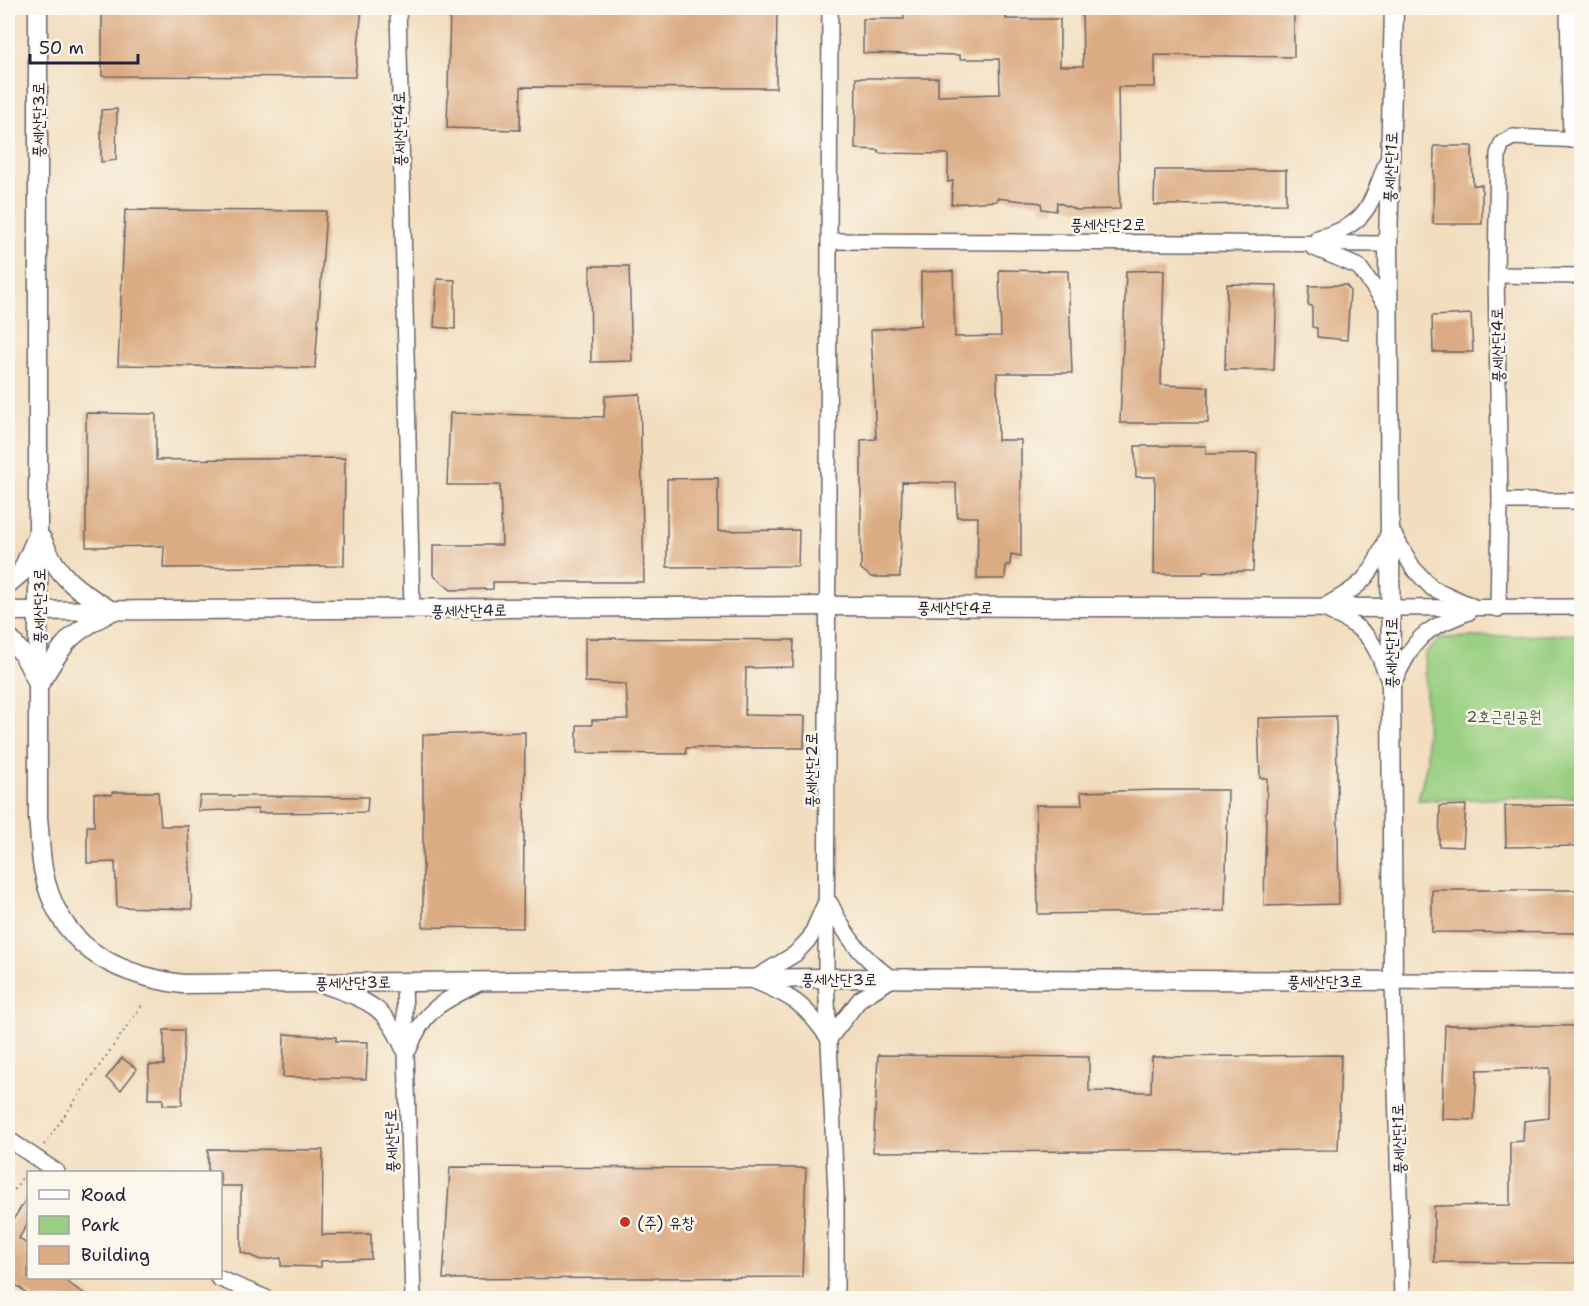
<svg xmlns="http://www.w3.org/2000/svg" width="1589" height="1306" font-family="'Shantell Sans','Poor Story',sans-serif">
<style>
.green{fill:#99cf81;stroke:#5e785e;stroke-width:1.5}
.building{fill:#dbac83}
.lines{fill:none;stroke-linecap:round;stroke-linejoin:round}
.minor-casing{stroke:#6b6469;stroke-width:18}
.tertiary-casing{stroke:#6b6469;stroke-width:21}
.path{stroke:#6b6469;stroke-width:2;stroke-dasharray:1.5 4.5;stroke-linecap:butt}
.minor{stroke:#fff;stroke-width:15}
.tertiary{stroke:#fff;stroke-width:18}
.poi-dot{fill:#c8321e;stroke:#fbf7ec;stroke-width:2}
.labels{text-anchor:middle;stroke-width:5;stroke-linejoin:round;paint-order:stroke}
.street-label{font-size:16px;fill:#22223b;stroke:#fbf7ec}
.park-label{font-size:16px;fill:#465650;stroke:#fbf7ec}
.poi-label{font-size:16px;fill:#22223b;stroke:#fbf7ec;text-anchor:start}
</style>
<rect width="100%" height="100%" fill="#fbf7ec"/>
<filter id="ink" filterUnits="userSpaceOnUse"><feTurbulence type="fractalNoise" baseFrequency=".0167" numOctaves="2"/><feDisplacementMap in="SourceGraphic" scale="12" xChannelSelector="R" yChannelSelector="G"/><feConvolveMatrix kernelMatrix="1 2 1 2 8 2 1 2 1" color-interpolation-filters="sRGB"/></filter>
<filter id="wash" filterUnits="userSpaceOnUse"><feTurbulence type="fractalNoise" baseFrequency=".008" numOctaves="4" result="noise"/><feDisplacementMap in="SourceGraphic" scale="24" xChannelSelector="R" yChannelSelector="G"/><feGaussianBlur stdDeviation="1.35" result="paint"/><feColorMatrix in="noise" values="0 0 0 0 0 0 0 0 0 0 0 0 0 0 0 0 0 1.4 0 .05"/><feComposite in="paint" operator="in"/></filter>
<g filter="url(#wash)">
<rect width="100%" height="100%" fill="#f2debf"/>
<!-- green -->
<polygon class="green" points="1581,634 1581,797 1418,800 1427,763 1425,653 1442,638"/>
<g id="blocks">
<!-- building -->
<g class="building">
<polygon points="102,8 362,8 355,77 102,76"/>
<polygon points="450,8 777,8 776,88 521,87 520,130 447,128"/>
<polygon points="904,8 1006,8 1006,19 1060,19 1060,66 1083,66 1082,8 1294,9 1294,57 1155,55 1155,87 1118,87 1120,209 1077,210 1057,202 1056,211 1042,209 1041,203 997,198 997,201 951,204 953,181 948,182 948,154 879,153 878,150 855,149 856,78 938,78 938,96 1000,94 999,59 960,59 960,55 863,53 863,19 904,19"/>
<polygon points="117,109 116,160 101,162 101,110"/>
<polygon points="1434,146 1472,146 1473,185 1482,185 1482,224 1433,224"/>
<polygon points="1155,170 1286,170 1286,204 1154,205"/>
<polygon points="125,210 326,211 315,368 118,365"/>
<polygon points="590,266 629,266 632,361 591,362"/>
<polygon points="999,270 1068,271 1072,373 997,373 998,440 1021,440 1021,556 1011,554 1010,565 1006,565 1005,579 977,579 978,517 957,517 956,483 902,482 900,577 871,577 861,569 861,440 876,439 871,330 921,325 921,272 953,271 955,337 1001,336"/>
<polygon points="1164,270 1161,385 1208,387 1208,423 1120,423 1126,271"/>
<polygon points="437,279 455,280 455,329 434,327"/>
<polygon points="1227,284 1277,285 1274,370 1225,370"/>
<polygon points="1346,285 1350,290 1347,340 1317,337 1317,328 1312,327 1312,306 1308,305 1309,286"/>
<polygon points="1471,314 1473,352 1433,352 1432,316"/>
<polygon points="640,394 644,582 493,582 493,589 451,590 433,575 433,545 502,545 500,485 447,485 450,413 604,417 605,396"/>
<polygon points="86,413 156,414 156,460 345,458 344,566 163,568 164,546 86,547"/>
<polygon points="1135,446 1206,446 1206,454 1257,453 1253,571 1203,572 1203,574 1154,574 1155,477 1136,477"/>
<polygon points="718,478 718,531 799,530 798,566 667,567 667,479"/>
<polygon points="585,638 794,640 793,667 746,668 745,715 805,716 804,748 686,748 686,754 577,753 577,725 592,725 592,720 628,719 626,684 585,682"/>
<polygon points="1336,716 1339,904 1264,906 1267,778 1260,778 1258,718"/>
<polygon points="525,732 523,928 423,927 423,735"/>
<polygon points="1158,790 1228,790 1225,911 1038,914 1036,805 1082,805 1081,792"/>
<polygon points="112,792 158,792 161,826 188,826 192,909 117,907 115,862 87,863 87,826 94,826 94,793 112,795"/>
<polygon points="200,796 242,796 368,797 367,812 258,813 258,809 198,811"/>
<polygon points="1466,805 1463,847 1439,846 1440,806"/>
<polygon points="1581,805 1581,846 1506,847 1505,806"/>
<polygon points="1432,890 1581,890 1581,933 1432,932"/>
<polygon points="1445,1025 1581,1026 1581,1263 1434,1262 1434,1206 1510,1205 1510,1142 1523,1141 1524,1121 1549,1118 1550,1068 1477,1070 1474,1120 1442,1119"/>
<polygon points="164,1030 184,1030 182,1105 163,1105 163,1099 148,1099 149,1065 164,1065"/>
<polygon points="284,1034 336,1037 336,1041 368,1042 366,1079 283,1077"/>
<polygon points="878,1055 1089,1057 1089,1091 1151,1092 1152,1057 1341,1055 1338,1150 873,1152"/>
<polygon points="122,1058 137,1069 121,1090 106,1078"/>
<polygon points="208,1149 323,1150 322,1235 371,1234 371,1259 321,1261 321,1267 281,1266 281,1258 261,1260 241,1252 241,1186 221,1186 220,1173 208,1173"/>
<polygon points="450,1167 806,1168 802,1277 443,1279"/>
<polygon points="28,1196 28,1223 19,1238 28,1245 28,1278 61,1278 92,1299 35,1299 8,1279 8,1228"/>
</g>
</g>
</g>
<g filter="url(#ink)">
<use href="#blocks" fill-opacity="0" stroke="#6b6469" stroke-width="1.5"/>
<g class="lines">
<defs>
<g id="minor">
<polyline points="398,8 412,610"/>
<polyline points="830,8 826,978 836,1192 836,1298"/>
<polyline points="1568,8 1571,140"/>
<path d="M1318 238C1368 225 1370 205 1387 161"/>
<polyline points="829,241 1388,244"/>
<polyline points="1312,247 1359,267 1388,307"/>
<polyline points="1496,275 1582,276"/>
<polyline points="1500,501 1582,501"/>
<polyline points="1390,528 1413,568 1432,588 1472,606"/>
<path d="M1321 608C1363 585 1371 579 1388 534"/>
<polyline points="1390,608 1582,607"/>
<path d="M1324 609C1368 630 1372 636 1389 681"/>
<polyline points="1498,609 1500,501 1496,275 1498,154 1502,143 1513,137 1582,140"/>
<path d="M1391 687C1416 638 1417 632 1469 612"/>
<path d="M752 980C793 997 803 1002 829 1039L860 999 892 979C860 955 847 939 830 903"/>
<polyline points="752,980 795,954 810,938 825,904"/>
<polyline points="404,982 413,1298"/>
<path d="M323 985C366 1001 384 1003 403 1048"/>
<path d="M409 1049C426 1005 444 1002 483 981"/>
<polyline points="8,1139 57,1172"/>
<polyline points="218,1278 266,1298"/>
<polyline points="1402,1298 1393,981 1582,982"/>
</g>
<g id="tertiary">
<path d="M38 8V818C40 835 40 852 43 869 57 945 112 974 182 984L826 978 1393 981 1388 244 1394 8"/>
<path d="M42 539C58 578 77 590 112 611"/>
<polyline points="8,584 21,573 36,539"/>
<polyline points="8,611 830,606 1390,608"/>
<polyline points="8,637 23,654 38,683"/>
<path d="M40 683C64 643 67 635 109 613"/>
</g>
</defs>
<!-- minor casing -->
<use href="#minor" class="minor-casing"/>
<!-- tertiary casing -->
<use href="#tertiary" class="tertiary-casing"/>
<!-- path -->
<g class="path">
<polyline points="44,1145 142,1005"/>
<polyline points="8,1200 27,1170"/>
</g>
<!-- minor -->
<use href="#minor" class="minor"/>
<!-- tertiary -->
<use href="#tertiary" class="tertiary"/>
</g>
</g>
<!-- markers -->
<circle class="poi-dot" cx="625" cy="1222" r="6"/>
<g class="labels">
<!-- street labels -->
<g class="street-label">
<text transform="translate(38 120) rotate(-90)" y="6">풍세산단3로</text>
<text transform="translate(399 129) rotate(-91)" y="6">풍세산단4로</text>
<text transform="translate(1390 167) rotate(-88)" y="6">풍세산단1로</text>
<text x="1108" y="230">풍세산단2로</text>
<text transform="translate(1497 345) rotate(-91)" y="6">풍세산단4로</text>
<text transform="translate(39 606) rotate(-90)" y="6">풍세산단3로</text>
<text x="955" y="613">풍세산단4로</text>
<text transform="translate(469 610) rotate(-1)" y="6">풍세산단4로</text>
<text transform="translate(1391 653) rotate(-90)" y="6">풍세산단1로</text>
<text transform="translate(811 770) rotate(-90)" y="6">풍세산단2로</text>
<text x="839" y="985">풍세산단3로</text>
<text x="1325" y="987">풍세산단3로</text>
<text transform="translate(353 982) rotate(-1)" y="6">풍세산단3로</text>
<text transform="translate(1398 1139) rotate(-92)" y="6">풍세산단1로</text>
<text transform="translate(391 1141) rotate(-92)" y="6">풍세산단로</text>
</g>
<!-- park labels -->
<g class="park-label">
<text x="1504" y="722">2호근린공원</text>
</g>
<!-- poi labels -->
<g class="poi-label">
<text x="637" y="1228">(주) 유창</text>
</g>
</g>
<!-- margin -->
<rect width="1589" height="1306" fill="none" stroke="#fbf7ec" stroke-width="30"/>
<!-- legend -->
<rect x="27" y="1171" width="195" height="108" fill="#fbf7ec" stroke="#a4a2a5" stroke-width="1.5"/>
<rect x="39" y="1190" width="30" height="9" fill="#ffffff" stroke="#a4a2a5" stroke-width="1.5"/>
<text x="81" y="1201" font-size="18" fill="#22223b">Road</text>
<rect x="39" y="1216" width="30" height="18" fill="#99cf81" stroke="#a4a2a5" stroke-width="1.5"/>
<text x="81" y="1231" font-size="18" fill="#22223b">Park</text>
<rect x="39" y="1246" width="30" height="18" fill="#dbac83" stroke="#a4a2a5" stroke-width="1.5"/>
<text x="81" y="1261" font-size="18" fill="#22223b">Building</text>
<!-- scale -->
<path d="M30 54v9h108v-9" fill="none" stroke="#22223b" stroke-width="3"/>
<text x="39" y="54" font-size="18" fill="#22223b" stroke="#fbf7ec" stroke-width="4.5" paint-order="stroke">50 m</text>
</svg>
